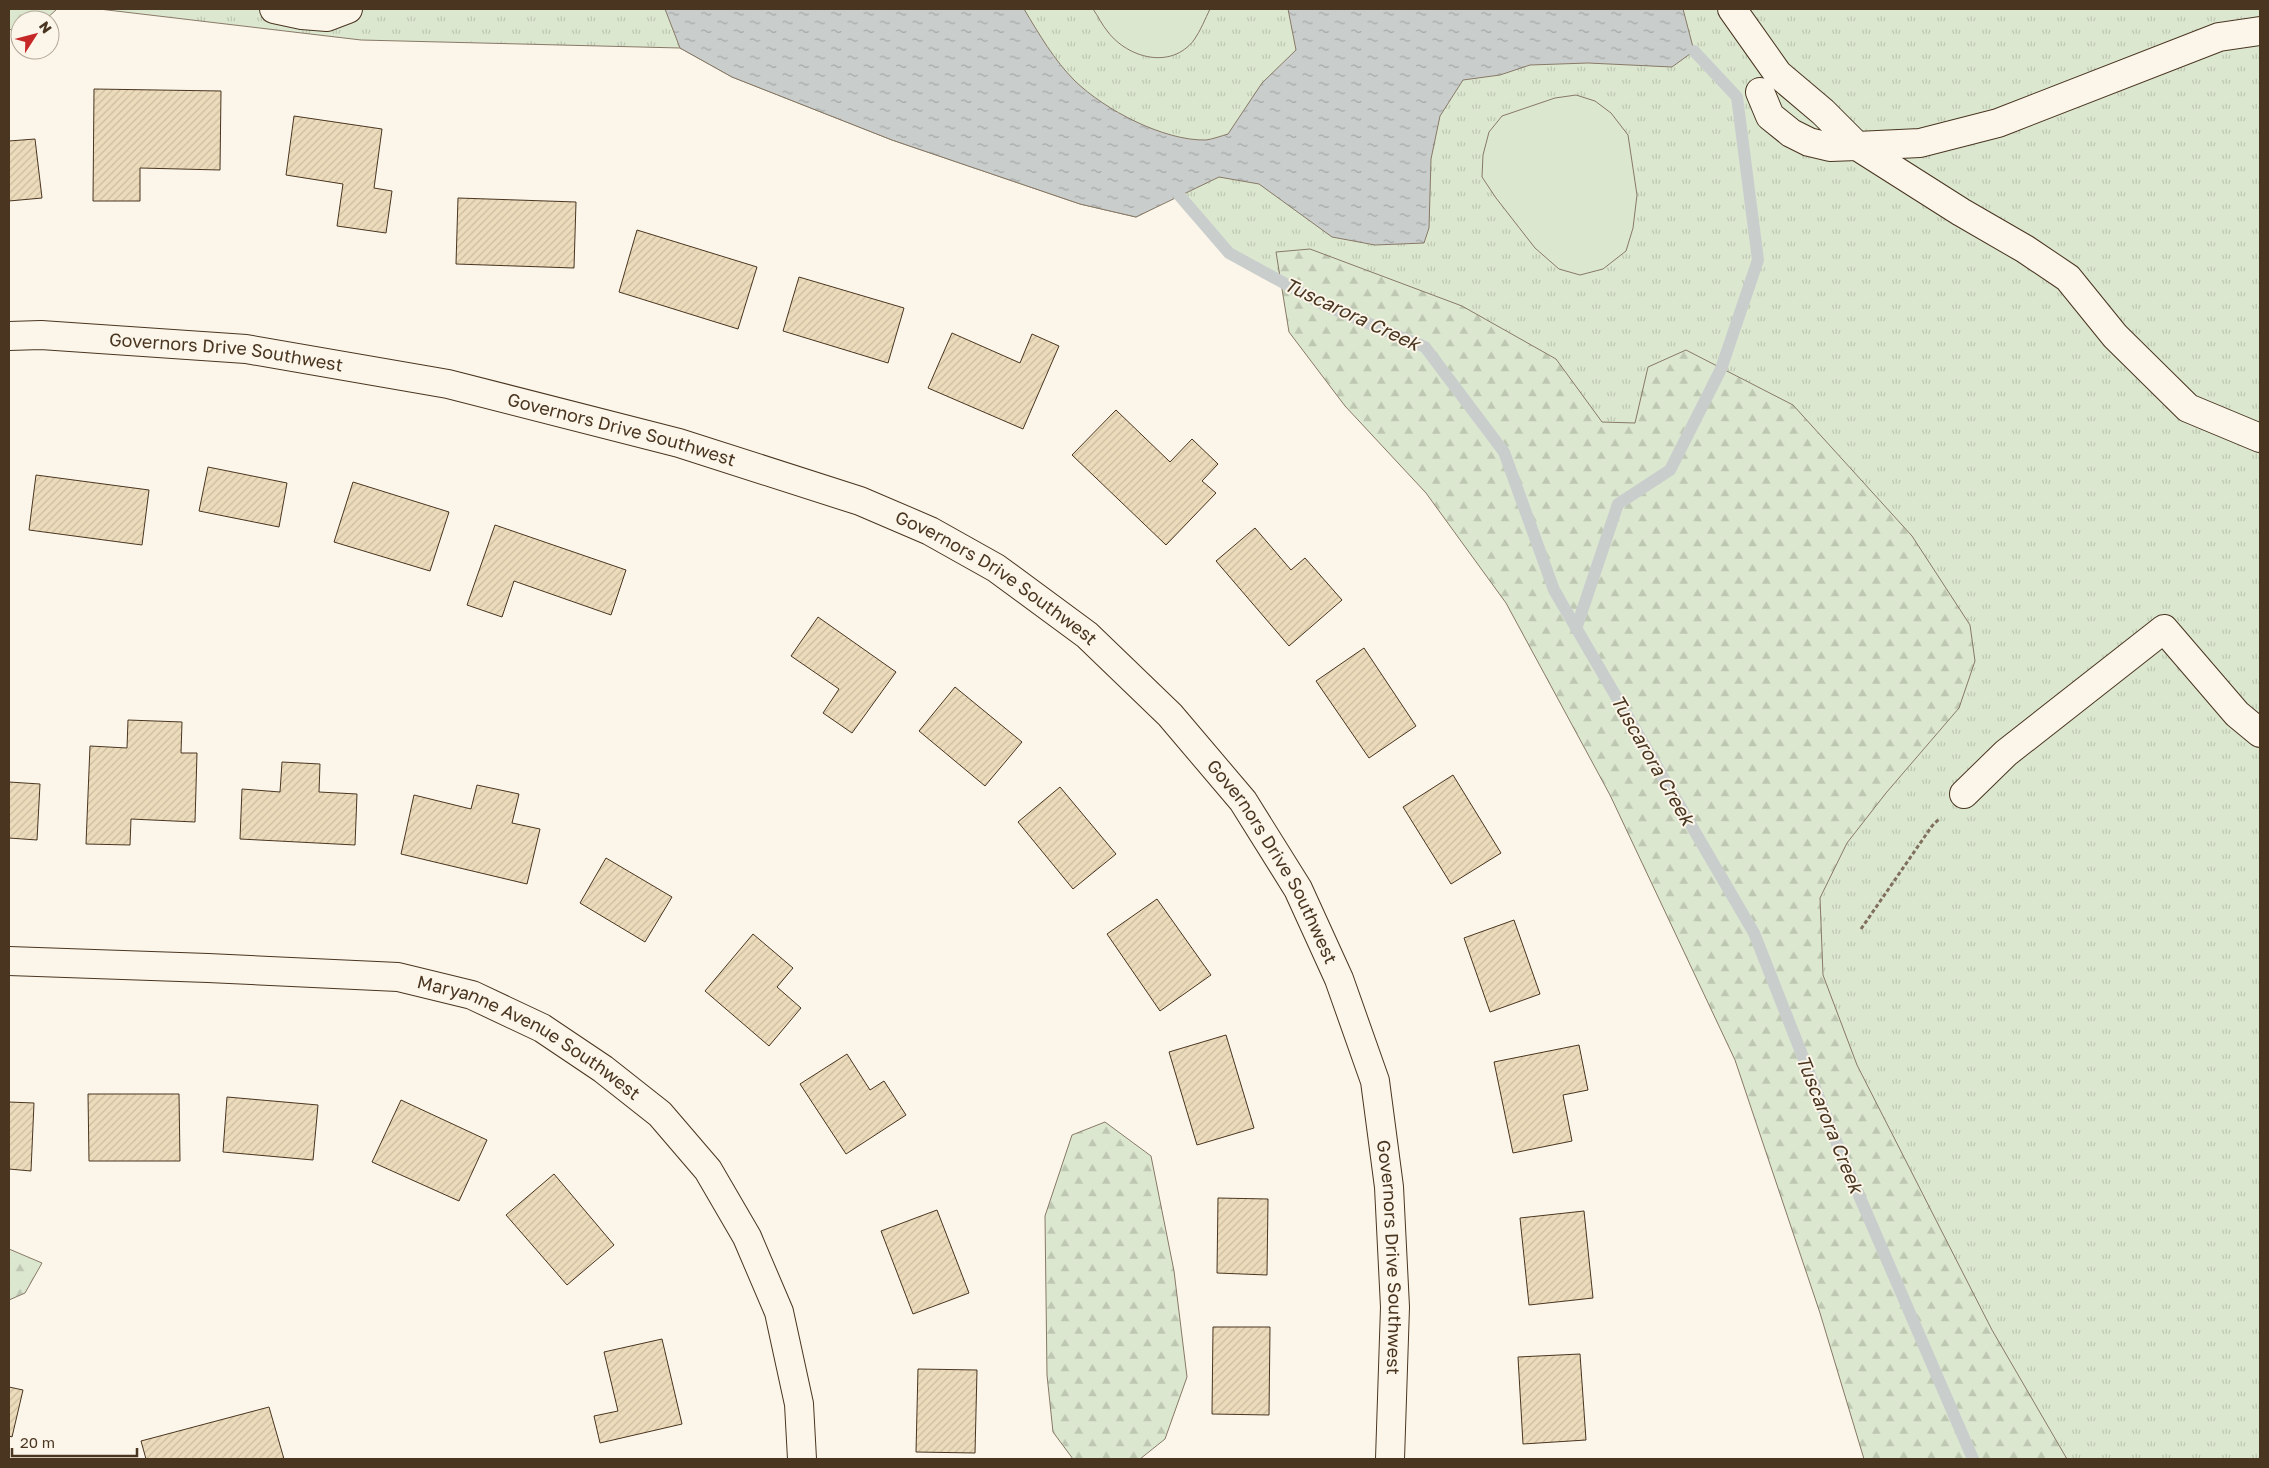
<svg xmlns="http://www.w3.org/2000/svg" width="2269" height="1468" font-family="'Golos Text',sans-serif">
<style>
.grass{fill:url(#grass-tufts);stroke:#887966}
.forest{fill:url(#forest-firs);stroke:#887966}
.pitch{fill:#dce7d0;stroke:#887966}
.water{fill:url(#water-ripples);stroke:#887966}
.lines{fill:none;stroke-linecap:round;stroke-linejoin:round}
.stream{stroke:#c9cecd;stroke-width:12}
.building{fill:url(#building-hatch);stroke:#4a3520}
.minor-casing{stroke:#4a3520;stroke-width:30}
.path{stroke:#7f6f5c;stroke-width:3;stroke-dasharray:4 2.5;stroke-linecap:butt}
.minor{stroke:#fbf6e9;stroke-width:28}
.labels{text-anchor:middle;stroke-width:4;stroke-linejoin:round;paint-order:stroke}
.street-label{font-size:18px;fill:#4a3520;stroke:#fbf6e9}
.water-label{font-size:19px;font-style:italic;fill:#4a3520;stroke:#fbf6e9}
</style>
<defs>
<pattern id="grass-tufts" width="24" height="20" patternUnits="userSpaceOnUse" patternTransform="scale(1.25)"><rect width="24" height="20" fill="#dce7d0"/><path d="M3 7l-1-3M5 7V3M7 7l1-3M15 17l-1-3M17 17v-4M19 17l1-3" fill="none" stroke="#bec7b2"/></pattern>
<pattern id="forest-firs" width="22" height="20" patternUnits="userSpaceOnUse" patternTransform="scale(1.25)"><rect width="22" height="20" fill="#dce7d0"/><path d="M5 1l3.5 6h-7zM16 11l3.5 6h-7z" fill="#bec7b2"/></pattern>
<pattern id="water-ripples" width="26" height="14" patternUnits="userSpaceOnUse" patternTransform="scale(1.25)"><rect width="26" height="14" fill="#c9cecd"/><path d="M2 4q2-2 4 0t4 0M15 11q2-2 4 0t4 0" fill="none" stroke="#a5a8a6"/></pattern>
<pattern id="building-hatch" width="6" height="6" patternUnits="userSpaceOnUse" patternTransform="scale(1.25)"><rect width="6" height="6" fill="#ecdcbc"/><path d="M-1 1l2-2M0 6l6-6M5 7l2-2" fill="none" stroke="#ccbda1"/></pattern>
</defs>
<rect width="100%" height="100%" fill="#fbf6e9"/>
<!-- grass -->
<polygon class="grass" points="99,9 2260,9 2260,1459 1974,1459 1764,957 1324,305 1229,253 1179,195 1136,217 1080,204 892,140 732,77 680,48 361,40"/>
<!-- forest -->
<g class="forest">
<polygon points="9,9 57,9 46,19 20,20 20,27 9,30"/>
<polygon points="1310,249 1462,306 1556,359 1602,422 1635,423 1648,367 1686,350 1793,405 1912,536 1970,625 1975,661 1959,708 1886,793 1847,843 1820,898 1823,975 1857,1065 1992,1330 2067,1459 1864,1459 1820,1313 1735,1060 1610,795 1506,603 1426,493 1345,406 1289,332 1276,252"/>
<polygon points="1105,1122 1151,1156 1174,1271 1187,1377 1165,1439 1140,1459 1073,1459 1053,1432 1047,1375 1045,1216 1072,1135"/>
<polygon points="9,1249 42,1263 25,1293 9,1300"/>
</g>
<!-- pitch -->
<g class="pitch">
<path d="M1093 9H1210C1205 19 1201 30 1194 40 1171 70 1128 58 1108 32 1102 25 1098 16 1093 9Z"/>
<polygon points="1576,95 1595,101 1611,113 1628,135 1637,195 1633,228 1626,251 1603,269 1580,275 1559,269 1535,248 1496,198 1482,177 1483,155 1489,132 1502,116 1555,98"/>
</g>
<!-- water -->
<path class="water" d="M665 9H1024C1039 34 1054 60 1075 81 1105 110 1164 141 1206 140 1213 139 1221 136 1228 134L1262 83 1296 50 1288 9H1683L1694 51 1672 67 1588 63 1530 65 1500 75 1463 80 1440 116 1431 159 1429 228 1424 243 1375 245 1332 237 1259 184 1219 177 1136 217 1080 204 892 140 732 77 680 48Z"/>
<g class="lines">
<!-- stream -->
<g class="stream">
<polyline points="1179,195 1229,253 1324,305 1425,347 1504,452 1554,590 1754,933 1842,1156 1973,1459"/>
<polyline points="1576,629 1618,504 1670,470 1721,369 1758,260 1737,97 1694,51"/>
</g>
</g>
<!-- building -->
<g class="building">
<polygon points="94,89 221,91 220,170 140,168 140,201 93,201"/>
<polygon points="294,116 382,129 374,188 392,191 386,233 337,226 343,184 286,175"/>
<polygon points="35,139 42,198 9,201 9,141"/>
<polygon points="458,198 576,202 574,268 456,264"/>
<polygon points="637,230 757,267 738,329 619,292"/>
<polygon points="799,277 904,308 888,363 783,331"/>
<polygon points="952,333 1020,363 1032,334 1059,346 1023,429 928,388"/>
<polygon points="1116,410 1170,462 1192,439 1218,464 1202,481 1216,493 1166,545 1072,455"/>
<polygon points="208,467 287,483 279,527 199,511"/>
<polygon points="36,475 149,490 142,545 29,530"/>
<polygon points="353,482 449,512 430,571 334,542"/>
<polygon points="495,525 626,570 611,615 514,581 502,617 467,605"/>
<polygon points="1255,528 1291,570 1305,558 1342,600 1289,646 1216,561"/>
<polygon points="818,617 896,672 852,733 823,713 839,689 791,656"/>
<polygon points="1364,648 1416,726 1369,758 1316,681"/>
<polygon points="955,687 1022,742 985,786 919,731"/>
<polygon points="128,720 182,722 181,753 197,753 195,822 131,819 130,845 86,844 90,746 127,748"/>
<polygon points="282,762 320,764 319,792 357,794 355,845 240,839 242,789 280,792"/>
<polygon points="1453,775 1501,853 1451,884 1403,807"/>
<polygon points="9,782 40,784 37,840 9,838"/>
<polygon points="477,785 519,794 512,823 540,829 527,884 401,854 414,795 471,809"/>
<polygon points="1060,787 1116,854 1073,889 1018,822"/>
<polygon points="606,858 672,897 645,942 580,903"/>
<polygon points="1157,899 1211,975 1160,1011 1107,934"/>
<polygon points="1514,920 1540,994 1490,1012 1464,938"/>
<polygon points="753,934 793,968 777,987 801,1008 769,1046 705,991"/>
<polygon points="1226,1035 1254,1128 1197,1145 1169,1052"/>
<polygon points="1579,1045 1588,1090 1563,1095 1572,1141 1513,1153 1494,1062"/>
<polygon points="847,1054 870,1090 884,1081 906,1115 846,1154 800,1084"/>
<polygon points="88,1094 179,1094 180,1161 89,1161"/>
<polygon points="227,1097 318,1105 313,1160 223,1152"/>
<polygon points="401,1100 487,1140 459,1201 372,1162"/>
<polygon points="9,1102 34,1103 31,1171 9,1169"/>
<polygon points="554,1174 614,1245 567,1285 506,1215"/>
<polygon points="1218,1198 1268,1199 1267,1275 1217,1273"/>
<polygon points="937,1210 969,1293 913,1314 881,1231"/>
<polygon points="1584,1211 1593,1298 1529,1305 1520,1218"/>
<polygon points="1213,1327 1270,1327 1269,1415 1212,1414"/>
<polygon points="662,1339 682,1424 600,1443 594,1416 618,1411 604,1352"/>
<polygon points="1580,1354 1586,1440 1523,1444 1518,1357"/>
<polygon points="918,1369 977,1370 975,1453 916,1452"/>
<polygon points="9,1387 23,1390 12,1437 9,1436"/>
<polygon points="269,1407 284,1459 146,1459 141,1441"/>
</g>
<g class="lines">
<defs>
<g id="minor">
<polyline points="274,9 302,15 327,17 348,9"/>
<polyline points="1732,9 1778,74 1823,112 1857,146 1920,143 1998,123 2219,37 2260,31"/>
<polyline points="1760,92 1770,116 1791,133 1809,142 1830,147 1857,146 1961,212 2025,249 2068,278 2115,336 2188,408 2260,438"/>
<path id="s1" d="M9 336 41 335 246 349 448 384 679 443 860 501 930 531 996 568 1087 635 1170 715 1243 801 1298 889 1339 979 1375 1081 1389 1187 1395 1307 1390 1459"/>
<polyline points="1964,794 2006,753 2164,629 2237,714 2260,733"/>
<path id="s2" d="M9 961 208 968 398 977 472 995 542 1028 603 1069 660 1114 708 1170 747 1237 779 1312 799 1404 802 1459"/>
</g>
</defs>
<!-- minor casing -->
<use href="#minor" class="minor-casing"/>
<!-- path -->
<polyline class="path" points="1861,929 1932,826 1940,818"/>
<!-- minor -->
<use href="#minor" class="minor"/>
</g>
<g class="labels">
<!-- street labels -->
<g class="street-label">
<text dy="6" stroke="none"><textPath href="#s1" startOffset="218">Governors Drive Southwest</textPath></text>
<text dy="6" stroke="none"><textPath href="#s1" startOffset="622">Governors Drive Southwest</textPath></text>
<text dy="6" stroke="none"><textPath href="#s1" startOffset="1028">Governors Drive Southwest</textPath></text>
<text dy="6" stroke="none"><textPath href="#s1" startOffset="1431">Governors Drive Southwest</textPath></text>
<text dy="6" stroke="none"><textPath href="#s2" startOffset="535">Maryanne Avenue Southwest</textPath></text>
<text dy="6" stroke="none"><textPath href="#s1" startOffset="1852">Governors Drive Southwest</textPath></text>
</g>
<!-- water labels -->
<g class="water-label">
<text transform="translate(1352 314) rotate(25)" y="7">Tuscarora Creek</text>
<text transform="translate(1653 760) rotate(60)" y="7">Tuscarora Creek</text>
<text transform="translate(1830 1124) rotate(68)" y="7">Tuscarora Creek</text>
</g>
</g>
<!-- border -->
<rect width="2269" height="1468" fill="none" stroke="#4a3520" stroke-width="20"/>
<!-- north arrow -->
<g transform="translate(35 35) rotate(54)"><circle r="24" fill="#fbf6e9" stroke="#b4a999"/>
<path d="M0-4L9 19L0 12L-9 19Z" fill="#c62828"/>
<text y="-8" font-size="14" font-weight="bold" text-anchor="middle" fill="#4a3520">N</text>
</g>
<!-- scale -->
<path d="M12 1448v8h125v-8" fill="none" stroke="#4a3520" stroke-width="2.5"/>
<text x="20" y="1448" font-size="15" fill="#4a3520" stroke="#fbf6e9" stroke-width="4" paint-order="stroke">20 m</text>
</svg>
